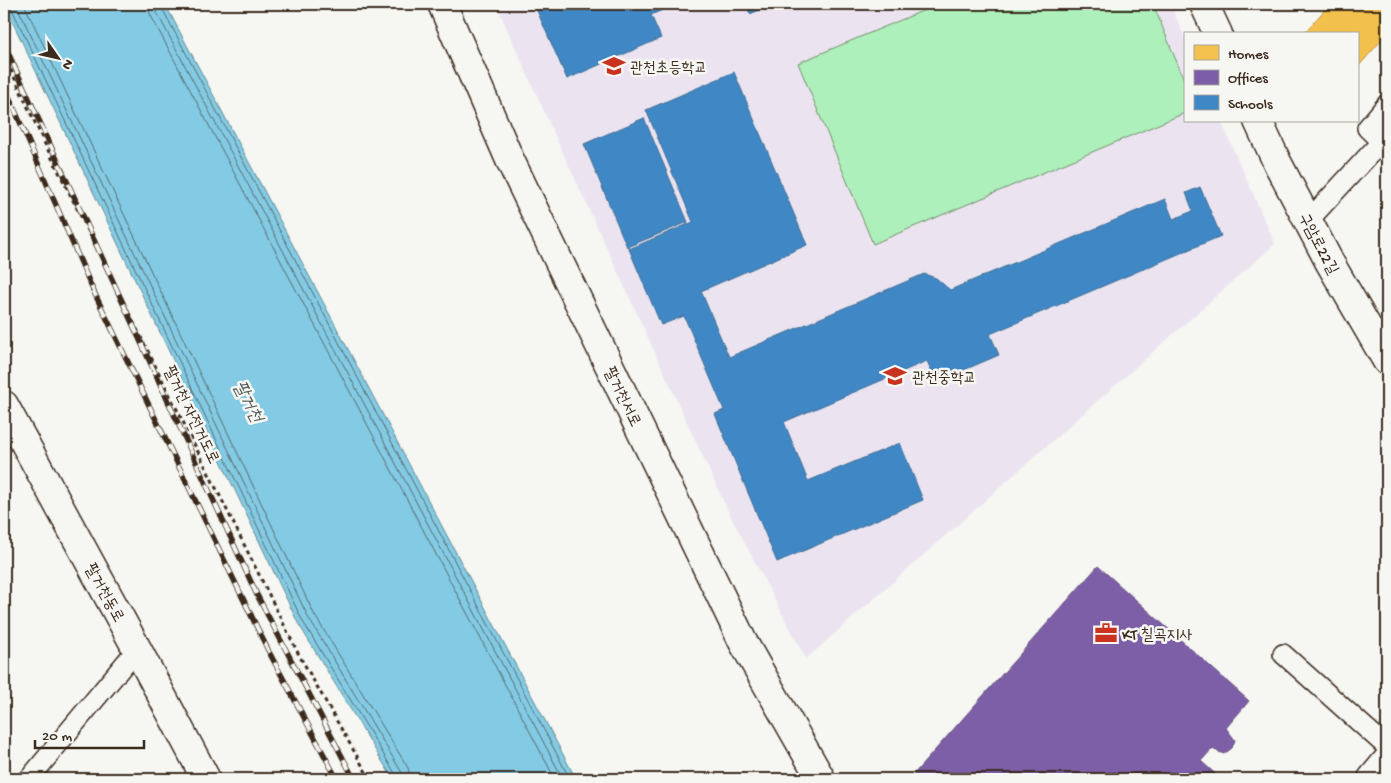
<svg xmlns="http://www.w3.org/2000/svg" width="1391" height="783" font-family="'Gochi Hand','Poor Story',sans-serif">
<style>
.built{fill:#ebe4f0}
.green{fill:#adf0bb;stroke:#748d6c}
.water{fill:#83cbe4;stroke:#668b95}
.homes{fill:#f2c14e;stroke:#bb9440}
.offices{fill:#7b5ea7;stroke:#684e7e}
.schools{fill:#3f88c5;stroke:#3e6c93}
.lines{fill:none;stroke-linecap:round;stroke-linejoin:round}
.shore{stroke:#586a6d;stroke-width:1}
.lane-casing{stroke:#3b2a1e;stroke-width:22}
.street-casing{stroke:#3b2a1e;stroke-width:31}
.secondary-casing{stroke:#3b2a1e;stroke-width:31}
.path{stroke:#3b2a1e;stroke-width:3;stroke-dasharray:4 4;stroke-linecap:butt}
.lane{stroke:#f6f6f2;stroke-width:19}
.street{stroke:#f6f6f2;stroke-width:28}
.secondary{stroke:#f6f6f2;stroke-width:28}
.rail-casing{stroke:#3b2a1e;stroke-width:5.5}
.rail{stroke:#f6f6f2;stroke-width:4;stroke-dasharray:11;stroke-linecap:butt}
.labels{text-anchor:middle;stroke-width:5;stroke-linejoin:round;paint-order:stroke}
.poi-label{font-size:16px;fill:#3b2a1e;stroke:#f6f6f2;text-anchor:start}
.street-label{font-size:16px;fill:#3b2a1e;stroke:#f6f6f2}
.water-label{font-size:18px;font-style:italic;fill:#515a59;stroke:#f6f6f2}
</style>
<rect width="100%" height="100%" fill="#f6f6f2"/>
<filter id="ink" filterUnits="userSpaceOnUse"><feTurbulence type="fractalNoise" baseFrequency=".02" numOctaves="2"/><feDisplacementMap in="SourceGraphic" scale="10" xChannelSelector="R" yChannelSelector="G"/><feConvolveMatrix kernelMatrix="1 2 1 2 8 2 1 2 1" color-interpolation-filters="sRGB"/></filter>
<g filter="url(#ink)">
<!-- built -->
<polygon class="built" points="496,4 1170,4 1185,38 1185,121 1221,121 1275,244 806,659 727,509 551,127"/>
<!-- green -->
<polygon class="green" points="939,4 1153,4 1185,82 1185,113 873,244 798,63"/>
<!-- water -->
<polygon class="water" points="4,4 165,4 576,779 393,779 298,623"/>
<!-- homes -->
<polygon class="homes" points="1330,4 1387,4 1387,34 1357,68 1357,34 1303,34"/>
<!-- offices -->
<polygon class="offices" points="1098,566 1249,701 1226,728 1235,740 1232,748 1224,754 1212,749 1201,761 1221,779 918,779 913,775"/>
<!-- schools -->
<g class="schools">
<polygon points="534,4 676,4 651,15 661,38 567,79"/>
<polygon points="746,4 774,4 750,14"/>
<polygon points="734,72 807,245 701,291 729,357 924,274 936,278 950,290 1165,199 1173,219 1193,211 1186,193 1200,187 1221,236 990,334 999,355 936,382 927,361 784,422 808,481 900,443 923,500 777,562 715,414 724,410 684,316 661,325 629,249 693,222 646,110"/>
<polygon points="644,118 688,222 627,247 584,144"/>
</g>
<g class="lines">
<!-- shore -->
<g class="shore">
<polyline points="4,4 8,5 11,7 302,620 396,775 397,779"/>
<polyline points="16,4 308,617 401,771 403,779"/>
<polyline points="24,4 314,614 408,768 411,779"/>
<polyline points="148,4 150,14 555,779"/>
<polyline points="155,4 156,11 563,779"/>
<polyline points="161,4 162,8 570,779"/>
</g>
<defs>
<g id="lane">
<polyline points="1387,104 1367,128 1387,147"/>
<polyline points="1308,221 1381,142 1387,140"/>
<polyline points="1283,654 1387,747"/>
<polyline points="29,779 137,649"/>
</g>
<g id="street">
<polyline points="1204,4 1218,34"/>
<polyline points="1258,121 1277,162 1330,263 1387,361"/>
</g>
<g id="secondary">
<polyline points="442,4 510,160 743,642 821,779"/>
<polyline points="4,405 137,649 206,779"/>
<polyline points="1372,779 1387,761"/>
</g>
</defs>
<!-- lane casing -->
<use href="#lane" class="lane-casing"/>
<!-- street casing -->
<use href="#street" class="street-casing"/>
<!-- secondary casing -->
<use href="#secondary" class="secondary-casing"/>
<!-- path -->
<polyline class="path" points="4,55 44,142 299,655 370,779"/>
<!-- lane -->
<use href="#lane" class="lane"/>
<!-- street -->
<use href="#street" class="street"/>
<!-- secondary -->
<use href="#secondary" class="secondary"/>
<defs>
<g id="rail">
<polyline points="4,44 257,595 354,779"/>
<polyline points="4,85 92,288 269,652 337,779"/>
</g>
</defs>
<!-- rail casing -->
<use href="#rail" class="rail-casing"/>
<!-- rail -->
<use href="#rail" class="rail"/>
</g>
</g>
<!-- icons -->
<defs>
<symbol id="school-bare" viewBox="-9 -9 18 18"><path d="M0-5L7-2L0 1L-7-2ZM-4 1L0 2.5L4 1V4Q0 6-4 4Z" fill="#c8321e" stroke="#f6f6f2" stroke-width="2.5" paint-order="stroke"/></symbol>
<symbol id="office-bare" viewBox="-9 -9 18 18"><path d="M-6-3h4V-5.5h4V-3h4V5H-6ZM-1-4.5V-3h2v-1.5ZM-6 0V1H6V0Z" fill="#c8321e" stroke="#f6f6f2" stroke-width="2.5" paint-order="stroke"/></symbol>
</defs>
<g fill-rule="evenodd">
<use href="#school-bare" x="598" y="50" width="32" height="32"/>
<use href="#school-bare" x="879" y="360" width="32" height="32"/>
<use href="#office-bare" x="1090" y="617" width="32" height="32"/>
</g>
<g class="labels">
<!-- poi labels -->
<g class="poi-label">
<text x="630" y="72">관천초등학교</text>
<text x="912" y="382">관천중학교</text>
<text x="1122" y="639">KT 칠곡지사</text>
</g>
<!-- street labels -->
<g class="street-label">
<text transform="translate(1320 243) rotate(62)" y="6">구암로22길</text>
<text transform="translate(624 396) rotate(64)" y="6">팔거천서로</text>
<text transform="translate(193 414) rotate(64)" y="6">팔거천 자전거도로</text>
<text transform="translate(106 592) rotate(61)" y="6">팔거천동로</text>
</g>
<!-- water labels -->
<g class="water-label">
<text transform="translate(249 401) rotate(63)" y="6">팔거천</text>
</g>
</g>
<!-- margin -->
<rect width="1391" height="783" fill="none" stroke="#f6f6f2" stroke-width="20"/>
<rect x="10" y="10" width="1371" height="763" fill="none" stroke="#3b2a1e" stroke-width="2" filter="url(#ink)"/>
<!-- legend -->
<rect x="1184" y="32" width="175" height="90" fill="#f6f6f2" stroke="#aba49d"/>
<rect x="1194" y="45" width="25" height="15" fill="#f2c14e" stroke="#aba49d"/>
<text x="1228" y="58" font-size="15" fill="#3b2a1e">Homes</text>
<rect x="1194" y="70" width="25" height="15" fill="#7b5ea7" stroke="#aba49d"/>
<text x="1228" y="82" font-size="15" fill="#3b2a1e">Offices</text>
<rect x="1194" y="95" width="25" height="15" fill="#3f88c5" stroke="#aba49d"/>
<text x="1228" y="108" font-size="15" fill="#3b2a1e">Schools</text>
<!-- north arrow -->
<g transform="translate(58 58) rotate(124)" stroke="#f6f6f2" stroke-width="4" paint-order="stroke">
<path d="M0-4L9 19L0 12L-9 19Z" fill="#3b2a1e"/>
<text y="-8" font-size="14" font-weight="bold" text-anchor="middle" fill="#3b2a1e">N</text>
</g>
<!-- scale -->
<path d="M35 740v8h109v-8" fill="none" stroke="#3b2a1e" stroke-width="2.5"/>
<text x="42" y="740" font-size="15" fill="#3b2a1e" stroke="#f6f6f2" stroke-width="4" paint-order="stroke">20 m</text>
</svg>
